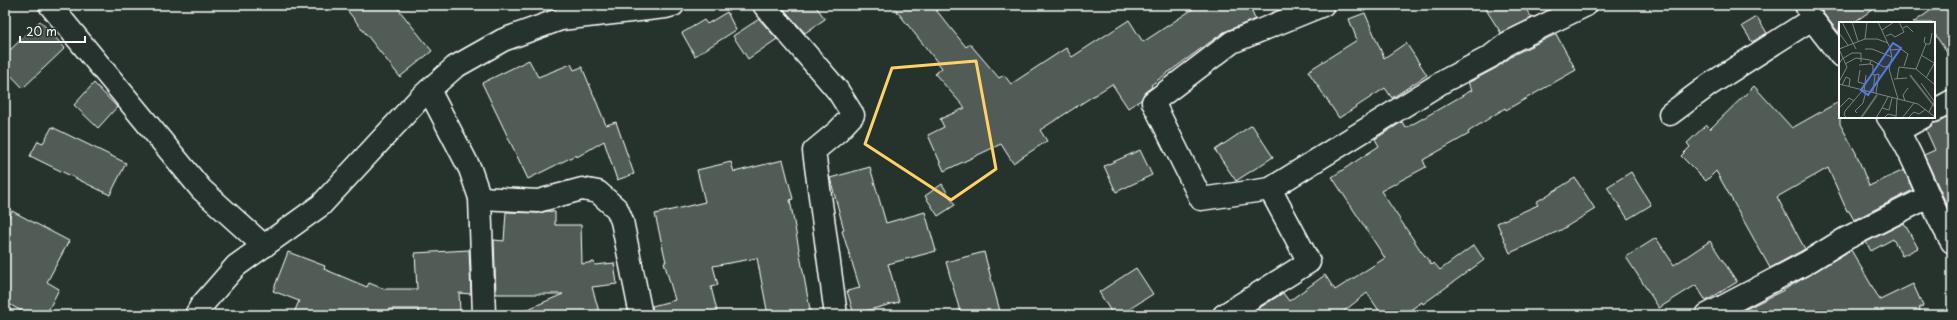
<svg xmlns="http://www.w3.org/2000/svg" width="1957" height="320" font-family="'Playpen Sans',sans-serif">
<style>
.building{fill:#515c57;stroke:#fff}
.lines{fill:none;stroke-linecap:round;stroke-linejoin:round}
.minor-casing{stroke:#fff;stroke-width:25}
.tertiary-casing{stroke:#fff;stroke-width:25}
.minor{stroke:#26332d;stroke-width:22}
.tertiary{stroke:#26332d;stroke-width:22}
.marked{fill:none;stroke:#ffd166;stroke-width:3;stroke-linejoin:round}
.inset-river{fill:none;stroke:#67706c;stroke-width:2}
.inset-road{fill:none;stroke:#7d8581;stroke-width:1}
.view{fill:#567ae2;fill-opacity:0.15;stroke:#567ae2;stroke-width:2}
.inset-edge{fill:none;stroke:#fff;stroke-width:2}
</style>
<rect width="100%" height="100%" fill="#26332d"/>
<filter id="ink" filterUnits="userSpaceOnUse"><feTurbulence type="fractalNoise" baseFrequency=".025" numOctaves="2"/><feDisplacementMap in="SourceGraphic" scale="8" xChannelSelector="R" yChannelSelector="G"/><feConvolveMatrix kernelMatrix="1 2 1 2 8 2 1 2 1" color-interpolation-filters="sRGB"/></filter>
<g filter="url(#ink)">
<!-- building -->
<g class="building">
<polygon points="343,5 395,5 432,51 400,77"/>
<polygon points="780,5 815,5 825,19 805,33"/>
<polygon points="892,5 932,5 966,47 970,44 999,78 1004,75 1011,84 1066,48 1072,57 1129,20 1143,42 1199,5 1249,5 1255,19 1224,32 1151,85 1152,87 1145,92 1141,100 1128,108 1112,84 1040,130 1047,141 1013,163 1001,144 944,171 928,135 944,127 940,119 965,108 935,74 942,68"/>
<polygon points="1483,5 1523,5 1532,18 1501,33"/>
<polygon points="1820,5 1879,5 1853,23 1840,23 1839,33 1823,13"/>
<polygon points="1934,5 1945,5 1952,16 1952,60 1934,33 1934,23 1913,23 1934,8"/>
<polygon points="727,12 736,30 695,56 682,33 704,20 707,24"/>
<polygon points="1365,13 1384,58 1406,43 1427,75 1392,98 1385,88 1339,118 1308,71 1357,40 1349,19"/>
<polygon points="1757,17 1767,33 1752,42 1742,26"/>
<polygon points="759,19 777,39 748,59 733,36"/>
<polygon points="40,21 65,48 23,88 5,69 5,55"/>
<polygon points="1556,34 1576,70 1506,110 1505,108 1468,132 1469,134 1423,160 1426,167 1381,191 1421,251 1432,265 1434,263 1440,270 1474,245 1484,260 1423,304 1422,302 1403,315 1382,315 1367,293 1339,315 1248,315 1283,293 1289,301 1325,275 1335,290 1385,258 1332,177 1379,146 1375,139 1402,122 1406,128 1472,90 1468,83 1496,68 1515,54"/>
<polygon points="529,60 538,77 571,64 574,70 582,67 606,125 616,122 634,174 617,180 604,141 577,157 576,155 528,179 482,83"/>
<polygon points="94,83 117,107 98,128 74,105"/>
<polygon points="1754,86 1792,128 1840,101 1840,124 1856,153 1869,186 1904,170 1913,190 1854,220 1849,211 1847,211 1828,168 1777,197 1805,249 1770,268 1716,171 1706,181 1681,156 1690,147 1687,143 1706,125 1710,129"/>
<polygon points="1952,115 1952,216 1924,155 1935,150 1926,130 1934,123"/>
<polygon points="1252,125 1273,157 1236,181 1215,150"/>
<polygon points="52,127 126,163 110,195 30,156 38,141 43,143"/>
<polygon points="1140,150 1152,175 1116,192 1104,166"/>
<polygon points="783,160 793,199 790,200 811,315 768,315 757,258 713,266 718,285 711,287 717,311 704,315 653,315 652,306 675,300 664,262 666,262 655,214 705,202 697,170 731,162 734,172"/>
<polygon points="870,167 886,223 925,212 936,251 888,264 899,302 854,314 847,291 860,288 842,231 844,230 830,178"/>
<polygon points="1631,172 1651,205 1628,219 1607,187"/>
<polygon points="1575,178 1595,209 1561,230 1510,253 1497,223 1538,205 1536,202"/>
<polygon points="942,184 955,205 938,216 925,196"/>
<polygon points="12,211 69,241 47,282 59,289 46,315 29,315 5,302 5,225"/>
<polygon points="548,211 555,212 555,225 581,225 582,264 594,262 595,265 614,263 617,284 592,287 600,315 514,315 563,294 496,294 494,240 504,241 506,212 538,213"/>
<polygon points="1904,223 1918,248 1902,256 1893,239 1871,251 1866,242"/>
<polygon points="1656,238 1674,265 1710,241 1737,282 1706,301 1696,285 1659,308 1626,257"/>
<polygon points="469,250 471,294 459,293 460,311 419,314 418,309 389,309 387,315 293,315 299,301 273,291 288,252 325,266 324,269 367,287 369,283 384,289 417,289 415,253"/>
<polygon points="1851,250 1880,300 1913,284 1923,306 1919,308 1922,315 1734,315 1782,291"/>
<polygon points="984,252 1001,315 961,315 946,262"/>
<polygon points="1136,268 1153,294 1120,315 1113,315 1099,292"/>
</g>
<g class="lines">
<defs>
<g id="minor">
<polyline points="50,5 201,189 264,246"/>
<polyline points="764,5 838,91 853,115 838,131 814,151 836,315"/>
<polyline points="1323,5 1232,42 1153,102 1201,199 1270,189 1444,81 1490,57 1508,43 1586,5"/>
<polyline points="429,90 470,169 480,198 484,315"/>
<polyline points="1934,111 1952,101"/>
<polyline points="1670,114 1709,85 1812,19"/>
<polyline points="1898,131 1923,117"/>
<polyline points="480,198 538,201 582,189 598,192 617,209 622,221 641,315"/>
<polyline points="196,315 201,306 236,266 321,205 420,98 455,67 503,40 561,19 665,7 673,5"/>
<polyline points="1224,315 1309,262 1270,189"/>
<polyline points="1707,315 1806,263 1845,239 1928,197"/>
</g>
<g id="tertiary">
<polyline points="1806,5 1812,19 1840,55"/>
<path d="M1888 117C1916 154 1927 202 1952 242"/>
</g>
</defs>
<!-- minor casing -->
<use href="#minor" class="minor-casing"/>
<!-- tertiary casing -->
<use href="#tertiary" class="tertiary-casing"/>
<!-- minor -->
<use href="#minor" class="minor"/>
<!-- tertiary -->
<use href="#tertiary" class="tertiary"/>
</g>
</g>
<!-- marked area -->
<path class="marked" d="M976 61 996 169 951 200 865 144 892 68Z"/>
<!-- overview -->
<g transform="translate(1839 22)">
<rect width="96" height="96" fill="#26332d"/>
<path class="inset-river" d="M71 53 96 85M22 96 38 73"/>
<path class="inset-road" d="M3 0 17 27M13 0 19 19M39 0 51 26 53 36 50 47 59 77M64 6 68 4 74 10M43 8 55 0M0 11 9 23M47 14 52 12 56 15 65 10 60 0M86 15 85 20 87 22 77 47 96 63M26 17 28 0M87 22H91L93 11M0 27 26 17H38L49 21M26 27H33L53 35M52 28 62 27 69 32 65 44M82 33 95 41M0 42 3 37 13 31H22V40M6 42 17 36 31 38M31 42 34 43V53H36L34 70M20 43 31 42 32 38 45 45 50 44M21 48 19 60 26 62M36 53 40 52 37 71M87 56 96 40M55 57 68 56M58 57 60 45 77 47M0 60 8 45 0 27M82 61 95 79M0 62 79 82 96 95M3 63 7 55 11 57 10 64M25 69 27 53M66 79 64 73 69 66M0 86 10 76 15 79M43 86 49 75M90 90 96 78M18 91 16 89 24 81 27 69M8 96 5 93 6 89 23 69M37 96 43 86 50 88 53 76M45 96 49 92 57 94M57 96 58 77M63 96 75 81M69 96 75 90 80 92 87 87"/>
<path class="view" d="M54 21 62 26 29 73 22 68Z"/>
<rect width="96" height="96" class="inset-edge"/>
</g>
<!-- margin -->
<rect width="1957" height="320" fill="none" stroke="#26332d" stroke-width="20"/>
<rect x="10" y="10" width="1937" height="300" fill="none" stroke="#fff" stroke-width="1.5" filter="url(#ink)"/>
<!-- scale -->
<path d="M20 36v6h65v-6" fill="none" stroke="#ffffff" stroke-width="2"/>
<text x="26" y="36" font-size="12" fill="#ffffff" stroke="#26332d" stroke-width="3" paint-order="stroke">20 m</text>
</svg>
